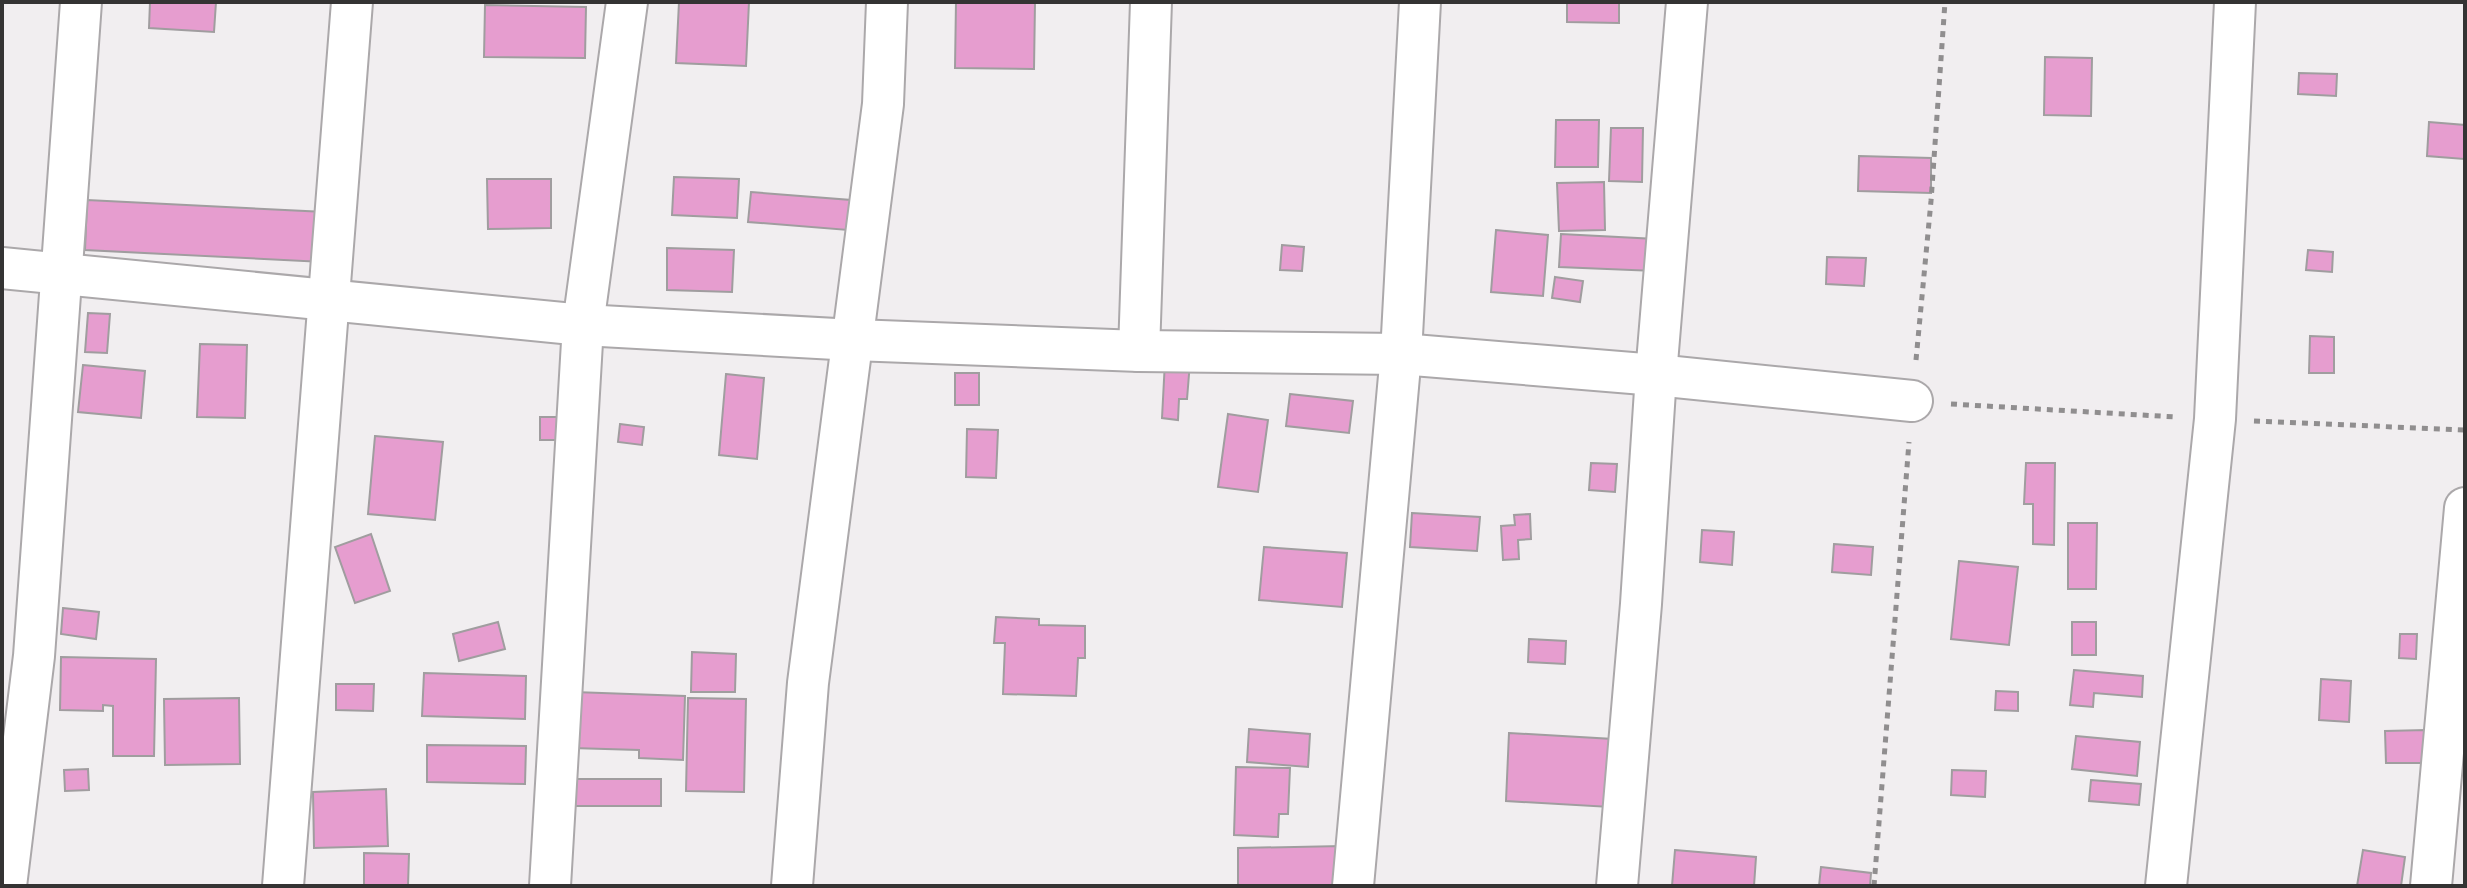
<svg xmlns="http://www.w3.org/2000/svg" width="2467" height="888" font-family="Poppins,sans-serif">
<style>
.building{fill:#e69dcf;stroke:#a09d9f;stroke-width:2}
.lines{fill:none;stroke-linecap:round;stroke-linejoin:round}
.street-casing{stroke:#aba8aa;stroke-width:44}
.path{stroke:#908e8f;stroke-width:5;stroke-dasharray:6 6;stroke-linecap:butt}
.street{stroke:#fff;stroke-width:40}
</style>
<rect width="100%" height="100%" fill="#f1eef0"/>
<!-- building -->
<g class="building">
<polygon points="150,2 216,2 214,32 149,28"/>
<polygon points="679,2 749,2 746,66 676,63"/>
<polygon points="956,2 1035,2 1034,69 955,68"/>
<polygon points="1567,2 1619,2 1619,23 1567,22"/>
<polygon points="485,5 586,7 585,58 484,57"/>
<polygon points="2045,57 2092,58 2091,116 2044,115"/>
<polygon points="2299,73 2337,74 2336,96 2298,94"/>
<polygon points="1556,120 1599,120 1598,167 1555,167"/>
<polygon points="2429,122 2465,125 2464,159 2427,156"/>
<polygon points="1611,128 1643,128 1642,182 1609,181"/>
<polygon points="1859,156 1931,158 1931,193 1858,191"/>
<polygon points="674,177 739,179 737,218 672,215"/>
<polygon points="487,179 551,179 551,228 488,229"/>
<polygon points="1604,182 1605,230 1559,231 1557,183"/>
<polygon points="751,192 851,200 848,230 748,222"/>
<polygon points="87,200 325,212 323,262 85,250"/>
<polygon points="1496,230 1548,235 1543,296 1491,292"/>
<polygon points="1561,234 1656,239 1655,271 1559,267"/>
<polygon points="1282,245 1304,247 1302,271 1280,270"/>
<polygon points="667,248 734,250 732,292 667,290"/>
<polygon points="2308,250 2333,252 2332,272 2306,270"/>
<polygon points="1827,257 1866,258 1864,286 1826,284"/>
<polygon points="1555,277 1583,281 1580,302 1552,298"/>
<polygon points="88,313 110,314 107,353 85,352"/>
<polygon points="2310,336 2334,337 2334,373 2309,373"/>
<polygon points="200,344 247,345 245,418 197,417"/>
<polygon points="1165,361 1190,362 1187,399 1179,399 1178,420 1162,418"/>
<polygon points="83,365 145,371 141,418 78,412"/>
<rect x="955" y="373" width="24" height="32"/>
<polygon points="726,374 764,378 757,459 719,455"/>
<polygon points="1290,394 1353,401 1349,433 1286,426"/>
<polygon points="1228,414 1268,420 1258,492 1218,487"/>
<rect x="540" y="417" width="26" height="23"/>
<polygon points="620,424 644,427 642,445 618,442"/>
<polygon points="967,429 998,430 996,478 966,477"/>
<polygon points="375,436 443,442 435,520 368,514"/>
<polygon points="1591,463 1617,464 1615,492 1589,490"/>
<polygon points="2026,463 2055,463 2054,545 2033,544 2033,504 2024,504"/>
<polygon points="1412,513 1480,517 1477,551 1410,547"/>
<polygon points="1530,514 1531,539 1518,540 1519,559 1503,560 1501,526 1515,525 1514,515"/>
<polygon points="2068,523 2097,523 2096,589 2068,589"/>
<polygon points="1702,530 1734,532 1732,565 1700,562"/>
<polygon points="371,534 390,591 355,603 335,547"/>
<polygon points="1834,544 1873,547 1871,575 1832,572"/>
<polygon points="1264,547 1347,553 1342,607 1259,600"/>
<polygon points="1959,561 2018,567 2009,645 1951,639"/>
<polygon points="63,608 99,612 96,639 61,634"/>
<polygon points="996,617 1039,619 1039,625 1085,626 1085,658 1078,658 1076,696 1003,694 1005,643 994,643"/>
<polygon points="498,622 505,649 459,661 453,634"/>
<rect x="2072" y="622" width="24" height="33"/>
<polygon points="2400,634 2417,634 2416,659 2399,658"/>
<polygon points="1529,639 1566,641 1565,664 1528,662"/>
<polygon points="692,652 736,654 735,692 691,692"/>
<polygon points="61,657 156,659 154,756 113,756 113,706 103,705 103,711 60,710"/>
<polygon points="2074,670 2143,676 2142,697 2094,693 2093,707 2070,705"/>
<polygon points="424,673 526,676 525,719 422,716"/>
<polygon points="2321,679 2351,681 2349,722 2319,720"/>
<polygon points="336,684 374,684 373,711 336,710"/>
<polygon points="1996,691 2018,692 2018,711 1995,710"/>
<polygon points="574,692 685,696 683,760 639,758 639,750 572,748"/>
<polygon points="239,698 240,764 165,765 164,699"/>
<polygon points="688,698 746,699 744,792 686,791"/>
<polygon points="1249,729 1310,734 1308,767 1247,762"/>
<polygon points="2426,730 2427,763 2386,763 2385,731"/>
<polygon points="1509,733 1613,739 1610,807 1506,801"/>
<polygon points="2076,736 2140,742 2137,776 2072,769"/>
<polygon points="427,745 526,746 525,784 427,782"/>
<polygon points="1236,767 1290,768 1288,814 1279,814 1278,837 1234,835"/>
<polygon points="88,769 89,790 65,791 64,770"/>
<polygon points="1952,770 1986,771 1985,797 1951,795"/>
<rect x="570" y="779" width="91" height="27"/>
<polygon points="2091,780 2141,784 2139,805 2089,801"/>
<polygon points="386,789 388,846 314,848 313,792"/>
<polygon points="1342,846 1343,886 1238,886 1238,848"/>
<polygon points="1675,850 1756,857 1754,886 1672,886"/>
<polygon points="2363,850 2405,857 2401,886 2357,886"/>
<polygon points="364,853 409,854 408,886 364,886"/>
<polygon points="1821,867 1871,873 1870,886 1819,886"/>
</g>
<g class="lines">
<defs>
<g id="street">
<polyline points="2,268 583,325 854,340 1139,351 1401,354 1656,375 1912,401"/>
<polyline points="1139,351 1151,2"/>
<polyline points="6,886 34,656 81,2"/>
<polyline points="283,886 352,2"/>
<polyline points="550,886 583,325 627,2"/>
<polyline points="792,886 808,683 883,104 887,2"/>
<polyline points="1353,886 1401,354 1420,2"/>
<polyline points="1617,886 1641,604 1656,375 1687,2"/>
<polyline points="2166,886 2215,419 2235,2"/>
<polyline points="2431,886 2465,508"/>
</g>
</defs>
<!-- street casing -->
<use href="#street" class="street-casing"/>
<!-- path -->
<g class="path">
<polyline points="1916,360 1931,201 1945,2"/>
<polyline points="1951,404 2176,417"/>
<polyline points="2254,421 2465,430"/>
<polyline points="1874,886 1909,442"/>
</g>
<!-- street -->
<use href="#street" class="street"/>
</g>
<!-- border -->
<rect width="2467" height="888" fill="none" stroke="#343333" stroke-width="8"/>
</svg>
